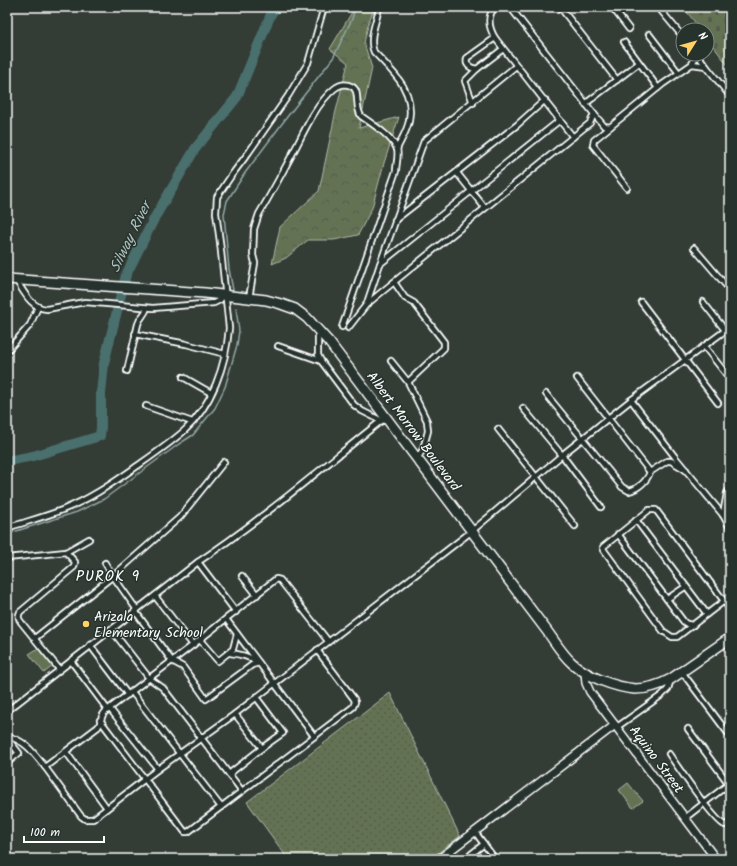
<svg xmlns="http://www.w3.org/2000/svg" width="737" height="866" font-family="Kalam,sans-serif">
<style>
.green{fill:url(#green-dots);stroke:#b2b8a9}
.forest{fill:url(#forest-crowns);stroke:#b2b8a9}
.cemetery{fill:url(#cemetery-stones);stroke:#b2b8a9}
.pitch{fill:#647253;stroke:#b2b8a9}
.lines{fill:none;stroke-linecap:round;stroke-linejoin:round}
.stream{stroke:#92a9a7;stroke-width:1.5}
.river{stroke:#4a6f6d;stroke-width:10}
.street-casing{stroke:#fff;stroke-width:8}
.secondary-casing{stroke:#fff;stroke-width:10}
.highway-casing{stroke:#fff;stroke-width:12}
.street{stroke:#26332d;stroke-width:4.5}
.secondary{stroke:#26332d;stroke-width:7}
.highway{stroke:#26332d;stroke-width:9}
.poi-dot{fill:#ffd166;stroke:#26332d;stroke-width:1.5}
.labels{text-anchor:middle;stroke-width:3;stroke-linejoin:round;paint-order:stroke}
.street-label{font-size:14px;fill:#fff;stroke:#26332d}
.poi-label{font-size:14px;fill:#fff;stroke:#26332d;text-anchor:start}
.water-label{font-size:15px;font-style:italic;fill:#aebebd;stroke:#26332d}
.neighbourhood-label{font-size:15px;letter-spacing:1px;fill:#fff;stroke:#26332d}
</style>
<defs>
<pattern id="green-dots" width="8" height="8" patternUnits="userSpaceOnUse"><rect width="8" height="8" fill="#647253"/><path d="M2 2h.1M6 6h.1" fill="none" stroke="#565b4f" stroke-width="1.8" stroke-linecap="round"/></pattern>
<pattern id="forest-crowns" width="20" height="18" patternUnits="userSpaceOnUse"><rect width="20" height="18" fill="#647253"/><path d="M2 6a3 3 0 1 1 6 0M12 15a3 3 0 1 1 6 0" fill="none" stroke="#565b4f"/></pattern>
<pattern id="cemetery-stones" width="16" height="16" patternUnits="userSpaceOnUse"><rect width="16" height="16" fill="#647253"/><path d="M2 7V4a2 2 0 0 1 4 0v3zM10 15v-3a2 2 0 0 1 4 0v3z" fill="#565b4f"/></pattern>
</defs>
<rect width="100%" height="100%" fill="#343c36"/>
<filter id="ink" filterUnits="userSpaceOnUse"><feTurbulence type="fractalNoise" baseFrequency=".025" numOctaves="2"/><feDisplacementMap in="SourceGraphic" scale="8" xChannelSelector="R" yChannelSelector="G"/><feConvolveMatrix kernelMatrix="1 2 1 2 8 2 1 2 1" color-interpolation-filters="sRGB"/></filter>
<g filter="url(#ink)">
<!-- green -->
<polygon class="green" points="390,693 460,836 430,859 288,859 247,802"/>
<!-- forest -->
<polygon class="forest" points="355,7 375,7 369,21 364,43 372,68 359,128 399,117 384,163 372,208 358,235 334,240 308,240 286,258 272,264 280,227 319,191 335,115 348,63 330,49"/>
<!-- cemetery -->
<polygon class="cemetery" points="683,7 730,7 730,68 707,38 707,30 701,30"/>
<!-- pitch -->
<g class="pitch">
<polygon points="40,647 54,665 44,673 29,654"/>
<polygon points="628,783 643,801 633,808 619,790"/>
</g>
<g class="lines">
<!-- stream -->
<g class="stream">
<polyline points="233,290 229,269 224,214 227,201 245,173 287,117 333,58 352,19 355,7"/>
<polyline points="7,534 77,512 104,499 179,444 193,435 215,408 225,387 237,345 239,331 236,308"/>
</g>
<!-- river -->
<polyline class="river" points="7,461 33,456 100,436 101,427 101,394 104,363 126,275 155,217 195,149 237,97 271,14 276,7"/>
<defs>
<g id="street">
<path d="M379 7C377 21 368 38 374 52 393 72 415 90 409 121 407 131 401 140 397 149"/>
<path d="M495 7C486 17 489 28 495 38L573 137"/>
<polyline points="560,7 617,80"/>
<polyline points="612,7 629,29"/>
<polyline points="658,7 683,37"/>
<polyline points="649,34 678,72"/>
<polyline points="624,42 658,88"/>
<polyline points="692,64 697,54 706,66"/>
<path d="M477 69C470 68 465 65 467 58L495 38"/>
<polyline points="473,103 465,81 477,69 503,49"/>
<polyline points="585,104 639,63"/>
<polyline points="594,114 604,126 610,127 663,84 692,64 706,66 730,96"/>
<polyline points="610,127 594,140 593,145 627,188"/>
<polyline points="457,173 485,208"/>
<polyline points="395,220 517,125 545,100"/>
<polyline points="694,248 730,290"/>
<polyline points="380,264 424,141 516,66"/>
<path d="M16 280C24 292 31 308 47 309L85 302 153 308 214 303 220 300 223 295"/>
<polyline points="394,282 405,298 414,303 444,342 444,348 408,382"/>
<path d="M249 298 255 263 253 255 254 229 259 214C272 192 284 170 296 147 305 129 318 102 334 89 339 85 345 83 351 86 361 90 354 105 361 116 372 124 392 136 397 149 399 155 396 164 396 171L342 327"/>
<polyline points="641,302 718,403"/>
<polyline points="703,302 725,330"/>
<polyline points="367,303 380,264 560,120"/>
<polyline points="348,328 366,305 378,295 590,123 594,114 510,7"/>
<polyline points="318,330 318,355 321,361 354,405 362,411 382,421"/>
<polyline points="135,334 186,344 225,354"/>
<polyline points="278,346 321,361"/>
<polyline points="704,346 730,379"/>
<polyline points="7,351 30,325 38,307"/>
<polyline points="391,361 408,382 427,421 428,431 425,442 422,451 417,459"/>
<path d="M127 371 138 324C140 317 145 315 147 308"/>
<polyline points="183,377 211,393"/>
<polyline points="577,378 650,472"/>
<path d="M546 394 622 487 629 491C638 489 647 481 650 472L667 461H671L686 470"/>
<polyline points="631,400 675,457 723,515 730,528"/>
<polyline points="146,406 192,422"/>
<polyline points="523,408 562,455 601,507"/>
<polyline points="498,429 575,526"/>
<polyline points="723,515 727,493 730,489"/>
<polyline points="636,520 707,614"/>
<path d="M7 528C25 522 44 517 62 510 88 500 110 485 133 469 150 457 168 445 184 431 212 406 226 365 229 328L220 242 216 213 217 197 231 176 249 152 288 96 308 63 324 7"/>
<polyline points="618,534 684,622 687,624 693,625"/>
<polyline points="66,552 89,539"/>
<path d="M7 558 66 552 75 562 74 567 20 612C18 616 18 618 21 622L59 669"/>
<polyline points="198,562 236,612"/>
<polyline points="242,576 257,595"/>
<polyline points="155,596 193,645"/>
<polyline points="667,599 685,587"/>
<polyline points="724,601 677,637 672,637 663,631 604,550 603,547 649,510 656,510 724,601 730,609"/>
<polyline points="137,610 113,576 180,517 224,462"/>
<polyline points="135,611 172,661 183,667 206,699 248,668 252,665 259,663"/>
<polyline points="226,619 314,736"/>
<polyline points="111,629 149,678 163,688 242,791"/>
<polyline points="35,638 113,576 105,563"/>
<polyline points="200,640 218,661 233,649 237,634"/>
<path d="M328 641 280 580 276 579 193 645 106 711C100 716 102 722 98 727L45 767 81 816 85 819H93L158 769 235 714 472 531 562 455 631 400 730 327"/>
<polyline points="90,645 128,695"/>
<path d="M230 653C239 654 248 656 256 661"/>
<polyline points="71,661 108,710"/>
<polyline points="682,672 730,736"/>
<polyline points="132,692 221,807 353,707 355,702 354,699 317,650"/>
<polyline points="256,697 283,733 262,748"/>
<polyline points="110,709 158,769"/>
<path d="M7 711 198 562C264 518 324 466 386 417"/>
<polyline points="100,720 185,832 188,832 221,807"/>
<polyline points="617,727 662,695 668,689 671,679"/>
<polyline points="688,729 729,784"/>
<path d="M7 736C26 741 33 752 45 767"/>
<polyline points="7,738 19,753 7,763"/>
<polyline points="66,752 107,808"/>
<path d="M669 754C678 767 714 821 725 825L730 823"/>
<polyline points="229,774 262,748 235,714"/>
<polyline points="685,818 730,783"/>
<polyline points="475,832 495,859"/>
<polyline points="465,859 484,844"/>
</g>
<g id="secondary">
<polyline points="585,672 586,683 590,692 716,859"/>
<polyline points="439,859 615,725"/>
</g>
<path id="highway" d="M7 279 205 293 266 300 281 304 295 309 307 318 329 342 547 631C555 642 562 654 572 663 588 677 614 687 635 689 647 689 660 685 671 679L730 638"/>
</defs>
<!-- street casing -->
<use href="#street" class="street-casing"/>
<!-- secondary casing -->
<use href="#secondary" class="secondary-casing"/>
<!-- highway casing -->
<use href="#highway" class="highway-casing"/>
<!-- street -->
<use href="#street" class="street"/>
<!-- secondary -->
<use href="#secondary" class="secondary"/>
<!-- highway -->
<use href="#highway" class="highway"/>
</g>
</g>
<!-- markers -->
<circle class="poi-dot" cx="86" cy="624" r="4"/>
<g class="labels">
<!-- street labels -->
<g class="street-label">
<text transform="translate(414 431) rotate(53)" y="5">Albert Morrow Boulevard</text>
<text transform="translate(657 759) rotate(53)" y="5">Aquino Street</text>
</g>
<!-- poi labels -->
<g class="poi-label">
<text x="94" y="621">Arizala<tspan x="94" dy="16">Elementary School</tspan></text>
</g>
<!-- water labels -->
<g class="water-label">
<text transform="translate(130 237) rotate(-64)" y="5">Silway River</text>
</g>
<!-- neighbourhood labels -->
<g class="neighbourhood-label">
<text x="108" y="581">PUROK 9</text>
</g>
</g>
<!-- margin -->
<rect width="737" height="866" fill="none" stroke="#26332d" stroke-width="24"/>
<rect x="12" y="12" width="713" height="842" fill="none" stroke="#fff" stroke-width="1.5" filter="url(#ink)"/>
<!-- north arrow -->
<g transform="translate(695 42) rotate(53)"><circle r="19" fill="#26332d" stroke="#7d8581"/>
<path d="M0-3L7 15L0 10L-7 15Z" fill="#ffd166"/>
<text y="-6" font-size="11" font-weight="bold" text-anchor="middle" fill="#ffffff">N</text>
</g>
<!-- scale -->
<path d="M24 836v6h80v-6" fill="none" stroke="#ffffff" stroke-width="2"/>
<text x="30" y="836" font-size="12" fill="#ffffff" stroke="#26332d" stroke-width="3" paint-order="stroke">100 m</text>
</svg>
